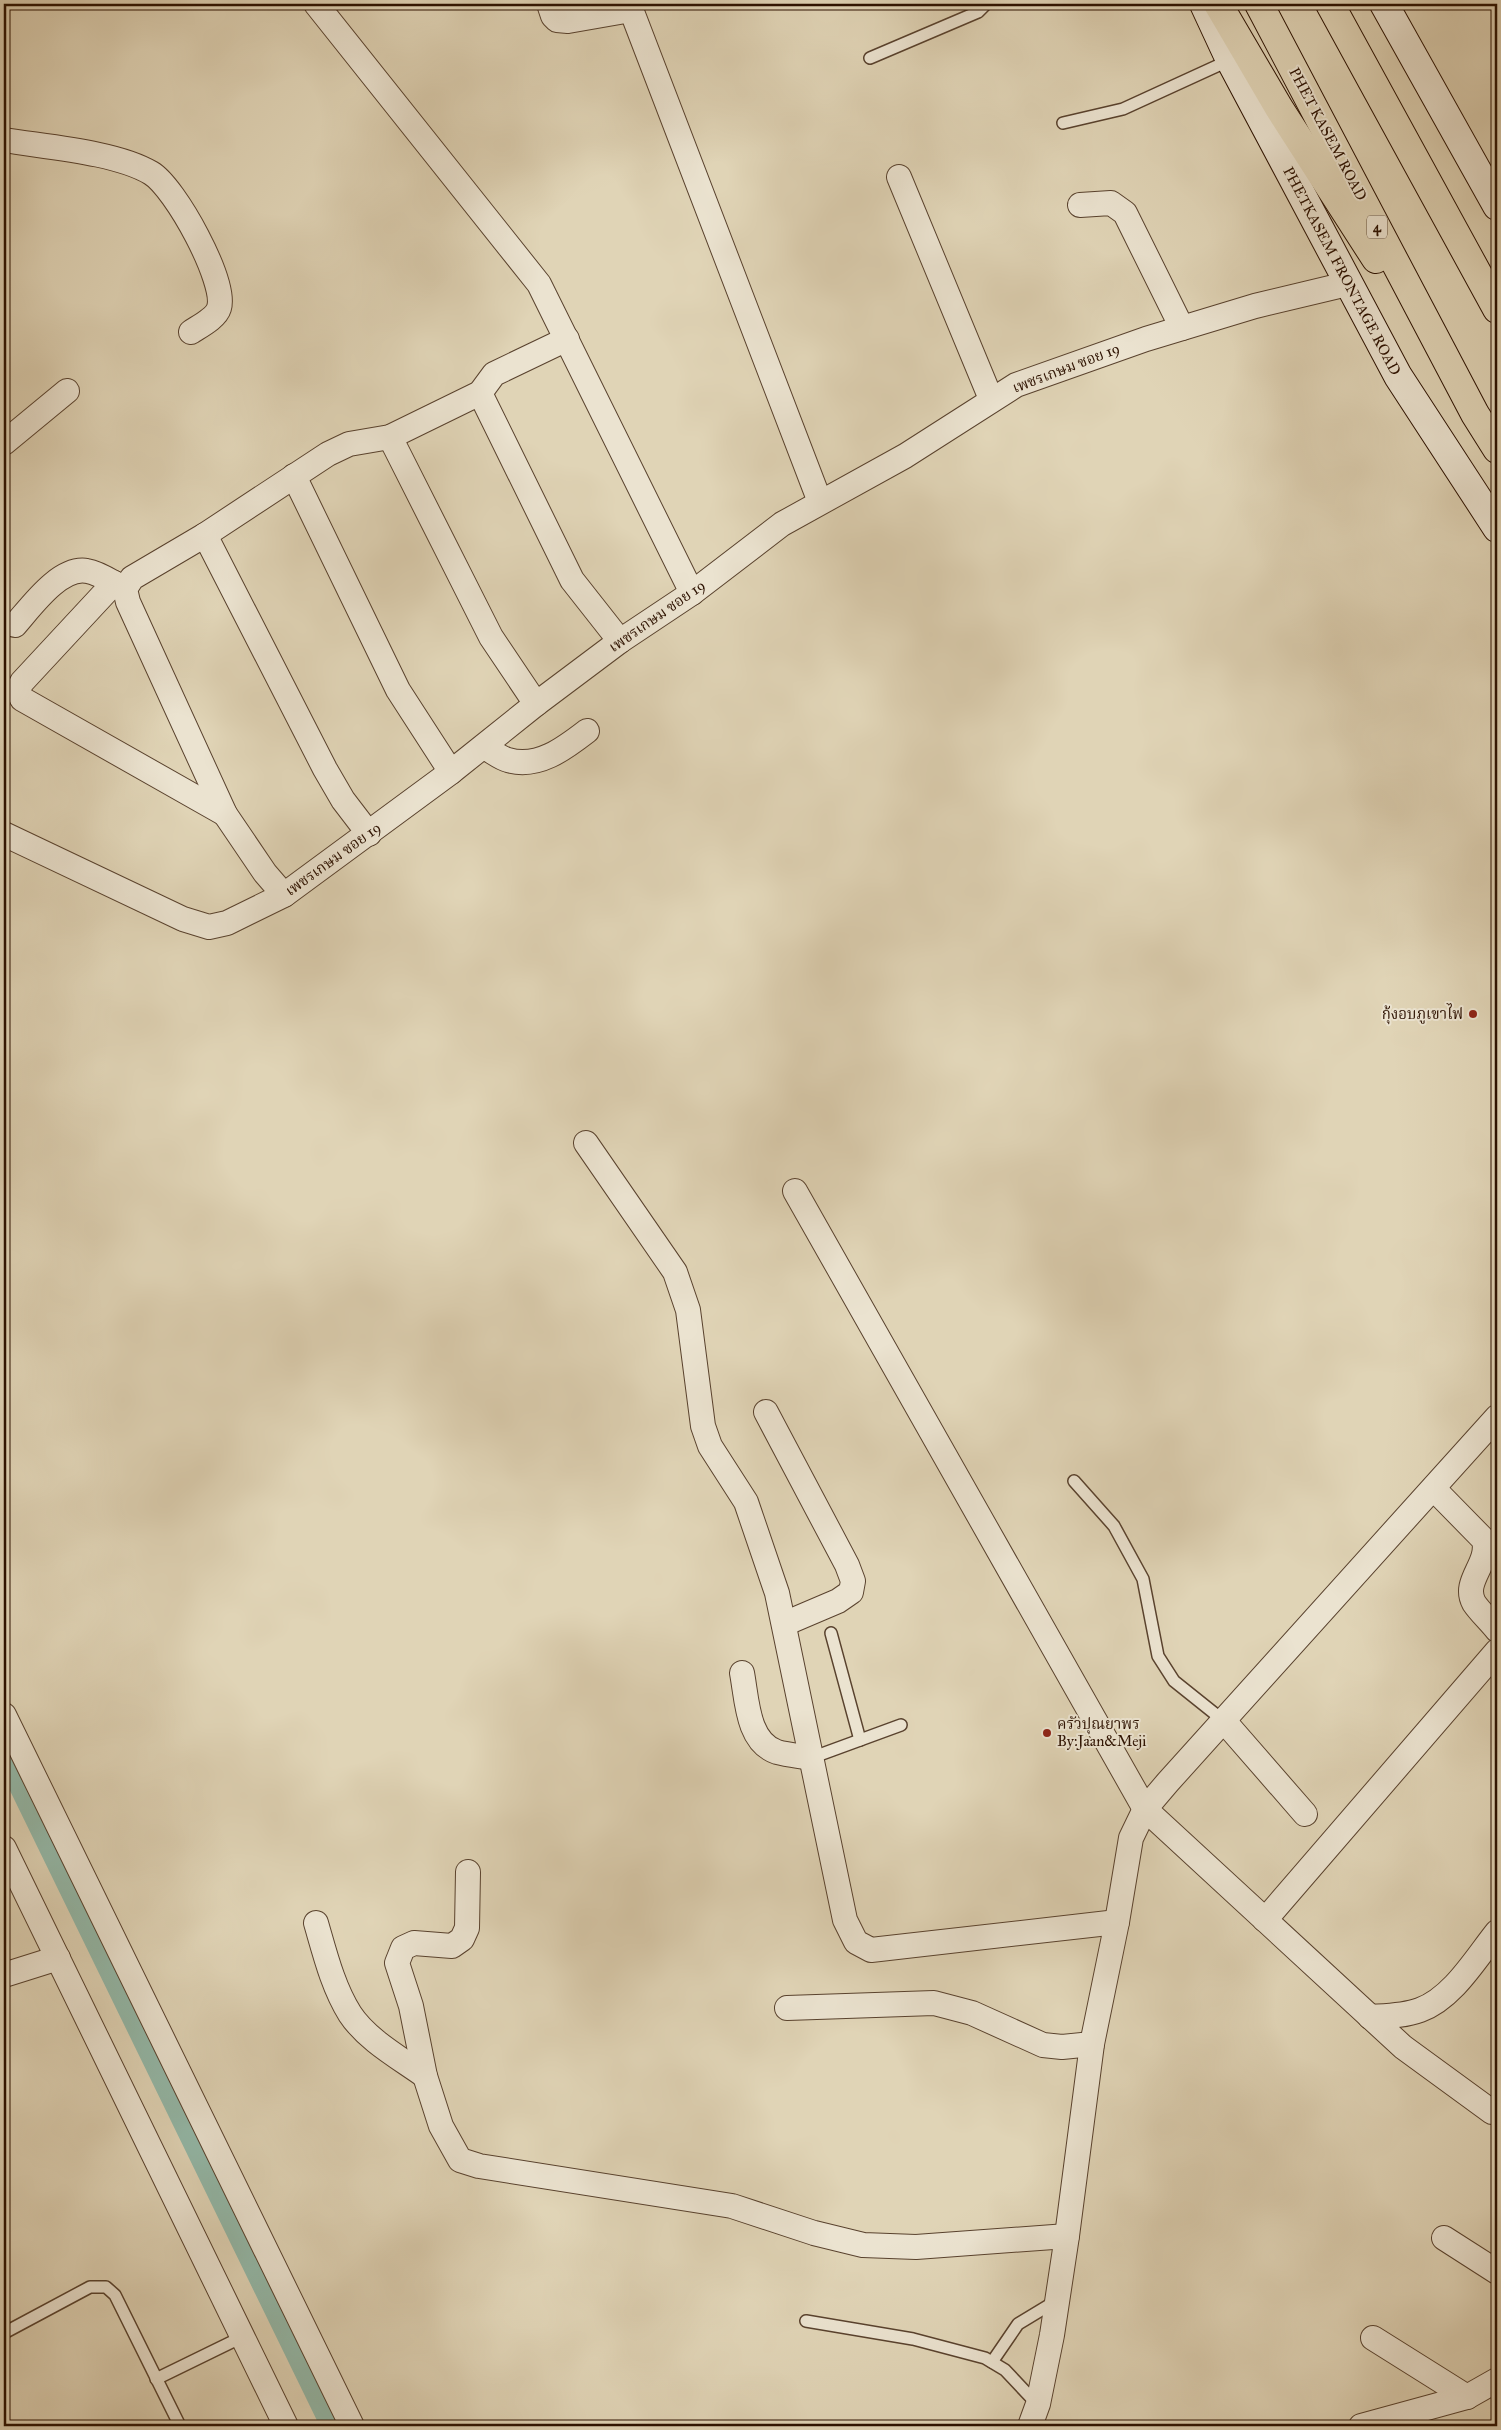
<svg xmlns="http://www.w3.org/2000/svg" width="1501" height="2430" font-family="'IM FELL Great Primer','Noto Serif Thai',serif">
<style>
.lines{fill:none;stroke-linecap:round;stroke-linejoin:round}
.canal{stroke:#94b9a9;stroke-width:24}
.lane-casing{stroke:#59422e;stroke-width:14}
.street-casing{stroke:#59422e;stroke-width:26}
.secondary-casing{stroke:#2c1100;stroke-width:30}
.highway-casing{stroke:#2c1100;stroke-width:30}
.lane{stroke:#ebe3d0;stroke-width:11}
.street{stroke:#ebe3d0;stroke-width:24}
.secondary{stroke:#ebe3d0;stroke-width:28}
.highway{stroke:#e0d4b6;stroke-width:28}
.poi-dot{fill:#8f2418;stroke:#ebe3d0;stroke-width:2}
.labels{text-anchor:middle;stroke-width:4;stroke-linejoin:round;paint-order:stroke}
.shield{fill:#ebe3d0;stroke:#65503e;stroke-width:1}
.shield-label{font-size:14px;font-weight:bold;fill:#2c1100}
.street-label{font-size:15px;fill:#2c1100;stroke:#ebe3d0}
.poi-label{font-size:15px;fill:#2c1100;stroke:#ebe3d0;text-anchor:end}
</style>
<rect width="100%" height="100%" fill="#e0d4b6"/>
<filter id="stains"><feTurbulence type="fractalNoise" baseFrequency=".004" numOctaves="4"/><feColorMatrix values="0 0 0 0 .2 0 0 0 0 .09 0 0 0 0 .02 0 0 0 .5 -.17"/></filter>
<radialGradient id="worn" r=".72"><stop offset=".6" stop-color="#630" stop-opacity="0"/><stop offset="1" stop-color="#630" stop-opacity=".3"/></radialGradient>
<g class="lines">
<!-- canal -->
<polyline class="canal" points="4,1751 333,2426"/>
<defs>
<g id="lane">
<polyline points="870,58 978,12 986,4"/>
<polyline points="1063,123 1123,109 1230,60"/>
<polyline points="1074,1481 1114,1526 1143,1579 1158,1656 1174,1681 1224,1721"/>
<polyline points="831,1633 860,1740"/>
<polyline points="811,1758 901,1725"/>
<polyline points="806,2321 913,2339 985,2358 1005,2370 1037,2404"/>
<polyline points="4,2333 90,2287 106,2287 115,2295 180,2426"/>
<polyline points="992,2362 1018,2324 1056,2301"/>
<polyline points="156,2379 242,2337"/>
</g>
<g id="street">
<polyline points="316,4 539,284 692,593"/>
<polyline points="549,4 553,16 557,20 568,21 631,10"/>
<polyline points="629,4 820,502"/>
<path d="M4 140C46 147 116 152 151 173 175 187 227 282 219 308 216 318 200 326 191 332"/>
<polyline points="899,177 991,399"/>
<polyline points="1080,205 1111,203 1125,213 1182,328"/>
<polyline points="480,393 572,580 620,641"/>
<polyline points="390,437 491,637 536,704"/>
<polyline points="4,443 67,391"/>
<polyline points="294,476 398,690 451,772"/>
<polyline points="205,535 325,769 343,800 369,834"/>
<polyline points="114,583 22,682 18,690 22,699 225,814"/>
<path d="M15 625C31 607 60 566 87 571 100 573 113 583 125 589"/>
<path d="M484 747C492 751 500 758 508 760 538 769 565 748 587 731"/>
<polyline points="4,834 183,919 209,927 227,923 284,895 451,772 536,704 620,641 692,593 782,524 905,456 1016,385 1146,339 1255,306 1347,284"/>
<polyline points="284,895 265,873 225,814 128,602 125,589 132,578 205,535 328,454 349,444 390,437 480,393 494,374 567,339"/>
<polyline points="586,1143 675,1272 688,1310 703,1426 710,1446 746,1502 777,1593 845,1920 856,1942 871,1950 1117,1922"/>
<polyline points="795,1191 1145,1809 1403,2047 1492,2112"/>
<polyline points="766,1412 847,1565 853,1581 851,1592 838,1601 784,1624"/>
<path d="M1434 1489 1484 1540C1490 1564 1462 1581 1474 1603 1480 1612 1490 1621 1497 1630"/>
<path d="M742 1673C747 1699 747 1742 777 1752 788 1755 800 1756 811 1758"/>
<polyline points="4,1715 352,2426"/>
<polyline points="1224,1721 1305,1814"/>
<polyline points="4,1848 286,2426"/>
<polyline points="468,1872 467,1928 462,1939 452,1946 414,1943 403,1948 397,1963 411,2006 425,2076 441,2126 460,2160 479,2166 732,2206 814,2233 863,2245 916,2247 1067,2236"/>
<polyline points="1265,1920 1497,1651"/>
<path d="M316 1923C325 1954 333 1987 350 2014 367 2040 400 2058 425 2076"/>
<polyline points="4,1975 58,1958"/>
<polyline points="787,2008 934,2003 972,2013 1043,2045 1062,2047 1092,2044"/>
<path d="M1370 2017C1386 2016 1404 2016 1420 2010 1453 1998 1476 1958 1497 1932"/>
<polyline points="1444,2238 1497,2272"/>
<polyline points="1373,2338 1467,2397"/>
<polyline points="1030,2426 1038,2404 1052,2335 1067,2236 1092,2044 1117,1922 1131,1838 1145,1809 1168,1782 1497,1417"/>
<polyline points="1361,2426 1467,2397 1497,2380"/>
</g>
<g id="secondary">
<polyline points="1204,4 1230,60 1398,376 1497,528"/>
<polyline points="1384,4 1497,206"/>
</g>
<g id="highway">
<polyline points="1218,4 1279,108 1376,259"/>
<polyline points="1259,4 1475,414 1497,449"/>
<polyline points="1330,4 1497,309"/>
</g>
</defs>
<!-- lane casing -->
<use href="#lane" class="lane-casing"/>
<!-- street casing -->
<use href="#street" class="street-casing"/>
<!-- secondary casing -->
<use href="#secondary" class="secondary-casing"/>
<!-- highway casing -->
<use href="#highway" class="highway-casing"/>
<!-- lane -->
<use href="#lane" class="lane"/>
<!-- street -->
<use href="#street" class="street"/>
<!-- secondary -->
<use href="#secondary" class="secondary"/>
<!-- highway -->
<use href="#highway" class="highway"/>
</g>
<!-- markers -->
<g class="poi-dot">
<circle cx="1473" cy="1014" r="5"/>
<circle cx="1047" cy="1733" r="5"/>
</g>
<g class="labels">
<!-- shield labels -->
<rect class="shield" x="1367" y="215.5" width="20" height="23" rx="4"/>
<g class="shield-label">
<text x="1377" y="232">4</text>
</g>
<!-- street labels -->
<g class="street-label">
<text transform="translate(1328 134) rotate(62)" y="5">PHET KASEM ROAD</text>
<text transform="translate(1342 271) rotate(62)" y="5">PHETKASEM FRONTAGE ROAD</text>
<text transform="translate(1066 368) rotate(-21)" y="5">เพชรเกษม ซอย 19</text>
<text transform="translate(657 616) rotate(-35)" y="5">เพชรเกษม ซอย 19</text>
<text transform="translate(333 859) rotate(-36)" y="5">เพชรเกษม ซอย 19</text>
</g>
<!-- poi labels -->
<g class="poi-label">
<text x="1463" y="1019">กุ้งอบภูเขาไฟ</text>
<text x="1057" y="1729" text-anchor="start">ครัวปุณยาพร<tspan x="1057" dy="17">By:Jaan&amp;Meji</tspan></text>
</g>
</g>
<!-- margin -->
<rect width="1501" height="2430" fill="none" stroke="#e0d4b6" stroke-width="20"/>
<rect x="5" y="5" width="1491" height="2420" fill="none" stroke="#2c1100" stroke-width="2.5"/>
<rect x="10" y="10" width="1481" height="2410" fill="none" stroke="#2c1100"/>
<rect width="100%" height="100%" filter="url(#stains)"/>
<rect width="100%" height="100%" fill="url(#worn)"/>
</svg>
